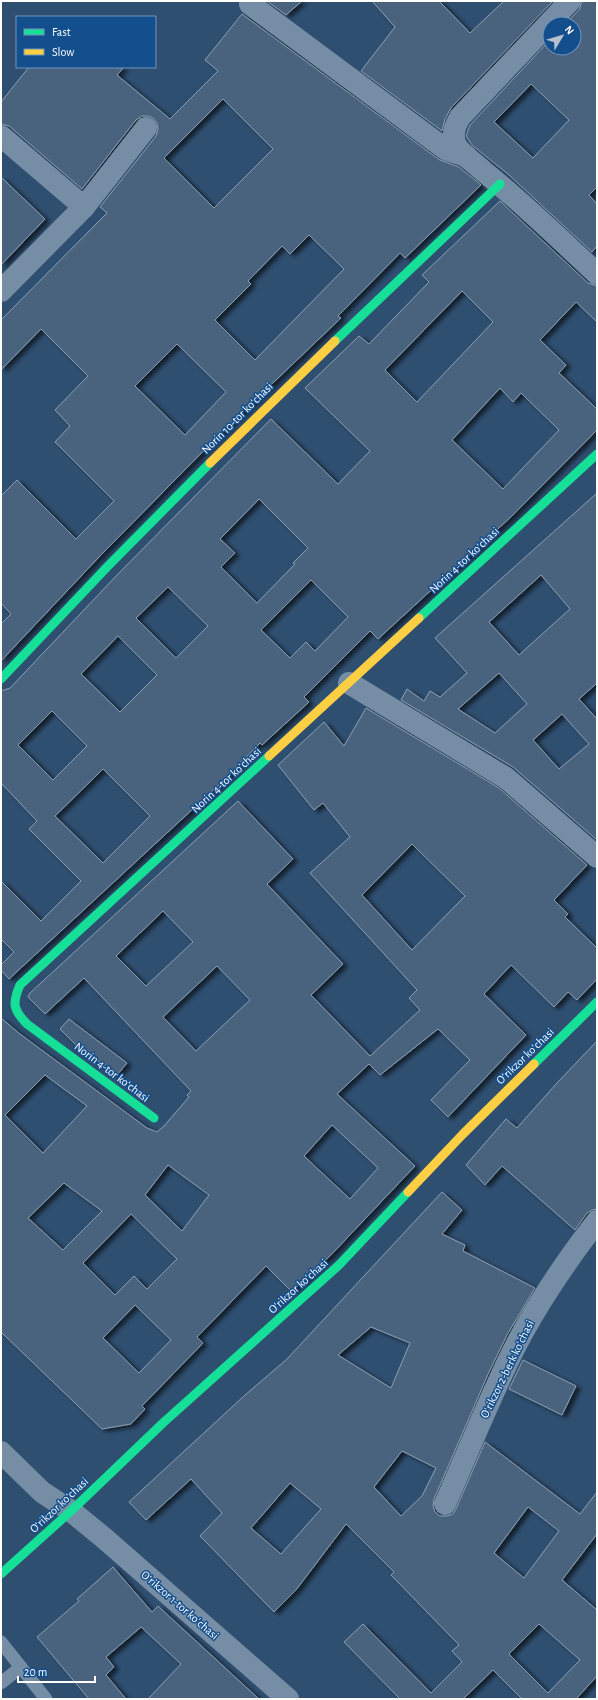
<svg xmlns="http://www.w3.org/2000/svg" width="598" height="1700" font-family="'Alegreya Sans',sans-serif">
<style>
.building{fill:#4a647f;stroke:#8b9fb3;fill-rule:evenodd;filter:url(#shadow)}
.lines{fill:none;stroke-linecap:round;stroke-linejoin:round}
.lane{stroke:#768ea5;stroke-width:13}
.street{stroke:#768ea5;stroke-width:22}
.fast{stroke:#16e098;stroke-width:9}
.slow{stroke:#ffcf43;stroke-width:9}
.labels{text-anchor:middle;stroke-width:3;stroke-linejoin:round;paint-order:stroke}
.street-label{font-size:12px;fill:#fff;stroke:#134e8d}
</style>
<defs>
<filter id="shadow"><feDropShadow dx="4.5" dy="2.5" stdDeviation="2" flood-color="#0009"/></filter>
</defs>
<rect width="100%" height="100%" fill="#2f4f71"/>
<!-- building -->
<g class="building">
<polygon points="267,1 302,1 286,15"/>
<polygon points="372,1 439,1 470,33 504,1 553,1 451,108 445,119 442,131 361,71 395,27"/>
<path d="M582 1H597V187L589 195 597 204V246L592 252 509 175 472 145 466 136 470 125 550 40V48H574V24H565L579 10ZM531 84 569 120 533 158 494 122Z"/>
<path d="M242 14 426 150 440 160 459 167 481 185 405 258 400 253 338 316 341 318 231 423 100 556 1 661V624L11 614 1 603V496L17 480 76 539 114 501 55 442 70 426 55 410 88 376 41 329 1 370V320L107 213 100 207 156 136 158 129 157 123 153 118 148 116H142L136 120 82 189 9 126 1 124V102L29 67H124L117 75 170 119 218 71 205 60ZM223 99 273 149 214 208 164 158ZM309 235 344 269 255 360 215 320 251 284 248 281 282 246 290 254ZM177 344 226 392 185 435 135 386Z"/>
<polygon points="1,177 45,219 1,265"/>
<path d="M500 201 588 283 597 286V322L576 302 540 340 566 365 559 373 597 409V430L513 515 378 639 370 631 304 697 309 702 262 745 260 743 221 783 9 979 1 970V965L14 952 1 939V881L41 921 81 881 29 829 37 821 1 783V691L10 688 118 574 271 419 338 484 370 451 305 388 359 336 369 344 429 282 422 275ZM462 291 493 322 417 402 385 370ZM500 388 513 402 521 393 559 430 503 489 452 440ZM259 499 308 548 293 563 295 564 257 603 221 567 235 553 220 539ZM311 580 348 617 315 651 306 642 290 658 261 630ZM168 587 208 626 176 658 136 618ZM118 636 157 675 120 712 81 674ZM52 711 87 746 53 780 18 745ZM103 769 150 816 103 863 55 816Z"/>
<path d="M597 493V683L579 699 597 719V840L513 767 401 700 407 689 424 701 430 691 440 697 467 673 435 638ZM541 575 570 609 519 655 489 622ZM499 673 527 704 495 733 458 709ZM562 714 589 744 559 769 533 740Z"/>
<path d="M366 708 499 788 587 865 554 900 568 914 565 917 597 948V979L577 1000 568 992 554 1007 511 965 484 994 526 1035 448 1117 431 1100 470 1060 438 1029 380 1075 369 1064 337 1094 415 1166 330 1256 291 1291 266 1266 197 1337 203 1343 142 1406 145 1409 131 1424 102 1429 1 1332V1018L20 1034 147 1128 157 1132 164 1126 189 1097 187 1095 191 1091 84 978 45 1014 28 997 30 993 238 801 293 859 267 884 343 964 311 995 370 1056 420 1010 409 998 417 990 310 873 350 837 323 803 314 810 278 765 324 722 344 746ZM412 844 465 896 412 950 362 895ZM163 911 193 942 146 986 116 956ZM217 966 250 1000 196 1051 163 1017ZM45 1075 87 1106 43 1153 5 1115ZM332 1125 378 1168 350 1199 304 1156ZM168 1165 209 1195 182 1231 145 1195ZM64 1183 102 1211 63 1250 28 1218ZM131 1214 177 1259 147 1289 134 1276 115 1295 83 1263ZM135 1305 171 1340 139 1373 103 1338Z"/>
<polygon points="69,1019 127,1063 117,1075 76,1045 60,1029"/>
<polygon points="597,1041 597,1209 592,1210 587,1213 575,1230 502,1166 485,1185 466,1165 506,1119 517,1128 557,1083"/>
<path d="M442 1192 462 1210 442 1234 465 1245 463 1251 535 1288 507 1335 489 1372 434 1499 433 1506 435 1512 440 1516H447L453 1514 456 1509 485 1442 580 1514 597 1492V1534L562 1580 597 1610V1676L576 1699H522L493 1670 463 1699H400L344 1642 363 1624 431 1693 462 1662 452 1651 459 1645 391 1575 394 1572 346 1524 296 1590 274 1612 200 1536 222 1513 191 1479 146 1520 129 1502 244 1396 287 1359ZM371 1327 410 1343 391 1388 338 1355ZM402 1451 436 1468 422 1496 401 1516 374 1487ZM290 1483 321 1509 281 1554 251 1528ZM528 1507 559 1531 524 1578 494 1553ZM539 1624 580 1660 548 1693 509 1654Z"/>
<polygon points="523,1360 576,1386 562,1415 509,1389"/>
<polygon points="113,1567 152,1612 158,1606 259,1699 148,1699 181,1664 141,1627 106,1657 114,1667 106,1675 126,1699 89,1699 37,1637 79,1601 77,1599"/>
</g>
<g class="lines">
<!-- lane -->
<g class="lane">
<polyline points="1,1642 46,1699"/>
<polyline points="1,1683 21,1667"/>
</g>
<!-- street -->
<g class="street">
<path d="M570 1 460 117C455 125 452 134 455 143 458 152 476 164 483 171 523 203 560 239 597 274"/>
<polyline points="250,4 433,140 447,150 466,156"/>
<polyline points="1,136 84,207"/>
<polyline points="1,291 84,207 146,128"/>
<polyline points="349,683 506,778 597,857"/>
<polyline points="1,1452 42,1492 71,1511 104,1538 288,1699"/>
<path d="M445 1504C466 1456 486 1407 509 1359 532 1311 564 1264 597 1221"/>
</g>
<!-- fast -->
<g class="fast">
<polyline points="335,341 500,184"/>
<polyline points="419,618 597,454"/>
<polyline points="1,679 109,565 210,463"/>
<polyline points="534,1064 597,1002"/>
<path d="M154 1118 27 1024C13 1010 12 1003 20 985L269 756"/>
<polyline points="1,1574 71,1511 164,1422 339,1265 408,1192"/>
</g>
<!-- slow -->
<g class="slow">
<polyline points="210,463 335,341"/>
<polyline points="269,756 419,618"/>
<polyline points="408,1192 463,1134 534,1064"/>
</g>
</g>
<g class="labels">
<!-- street labels -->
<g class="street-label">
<text transform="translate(237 418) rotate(-45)" y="4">Norin 10-tor koʻchasi</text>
<text transform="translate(464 560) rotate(-43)" y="4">Norin 4-tor koʻchasi</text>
<text transform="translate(226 780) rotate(-43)" y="4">Norin 4-tor koʻchasi</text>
<text transform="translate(525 1056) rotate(-44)" y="4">Oʻrikzor koʻchasi</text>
<text transform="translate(112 1072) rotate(37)" y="4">Norin 4-tor koʻchasi</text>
<text transform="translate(298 1286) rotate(-42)" y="4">Oʻrikzor koʻchasi</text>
<text transform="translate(507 1369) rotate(-64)" y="4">Oʻrikzor 2-berk koʻchasi</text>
<text transform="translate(59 1505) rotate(-43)" y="4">Oʻrikzor koʻchasi</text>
<text transform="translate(180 1605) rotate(41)" y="4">Oʻrikzor 1-tor koʻchasi</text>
</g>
</g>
<!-- border -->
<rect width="598" height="1700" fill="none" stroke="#ffffff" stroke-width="4"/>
<!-- legend -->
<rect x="16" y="16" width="140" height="52" fill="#134e8d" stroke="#7195bb"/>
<rect x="24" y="29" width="20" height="6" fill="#16e098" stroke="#7195bb"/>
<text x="52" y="36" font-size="12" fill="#ffffff">Fast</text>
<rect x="24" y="49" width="20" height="6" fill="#ffcf43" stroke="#7195bb"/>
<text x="52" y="56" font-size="12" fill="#ffffff">Slow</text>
<!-- north arrow -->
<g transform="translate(562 36) rotate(52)"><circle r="19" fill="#134e8d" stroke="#7195bb"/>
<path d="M0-3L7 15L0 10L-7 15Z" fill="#b6c1cd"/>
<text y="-6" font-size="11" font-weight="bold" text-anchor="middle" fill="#ffffff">N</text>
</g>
<!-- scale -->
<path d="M18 1676v6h77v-6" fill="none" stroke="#ffffff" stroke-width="2"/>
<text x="24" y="1676" font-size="12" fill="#ffffff" stroke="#134e8d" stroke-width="3" paint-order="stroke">20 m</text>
</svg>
